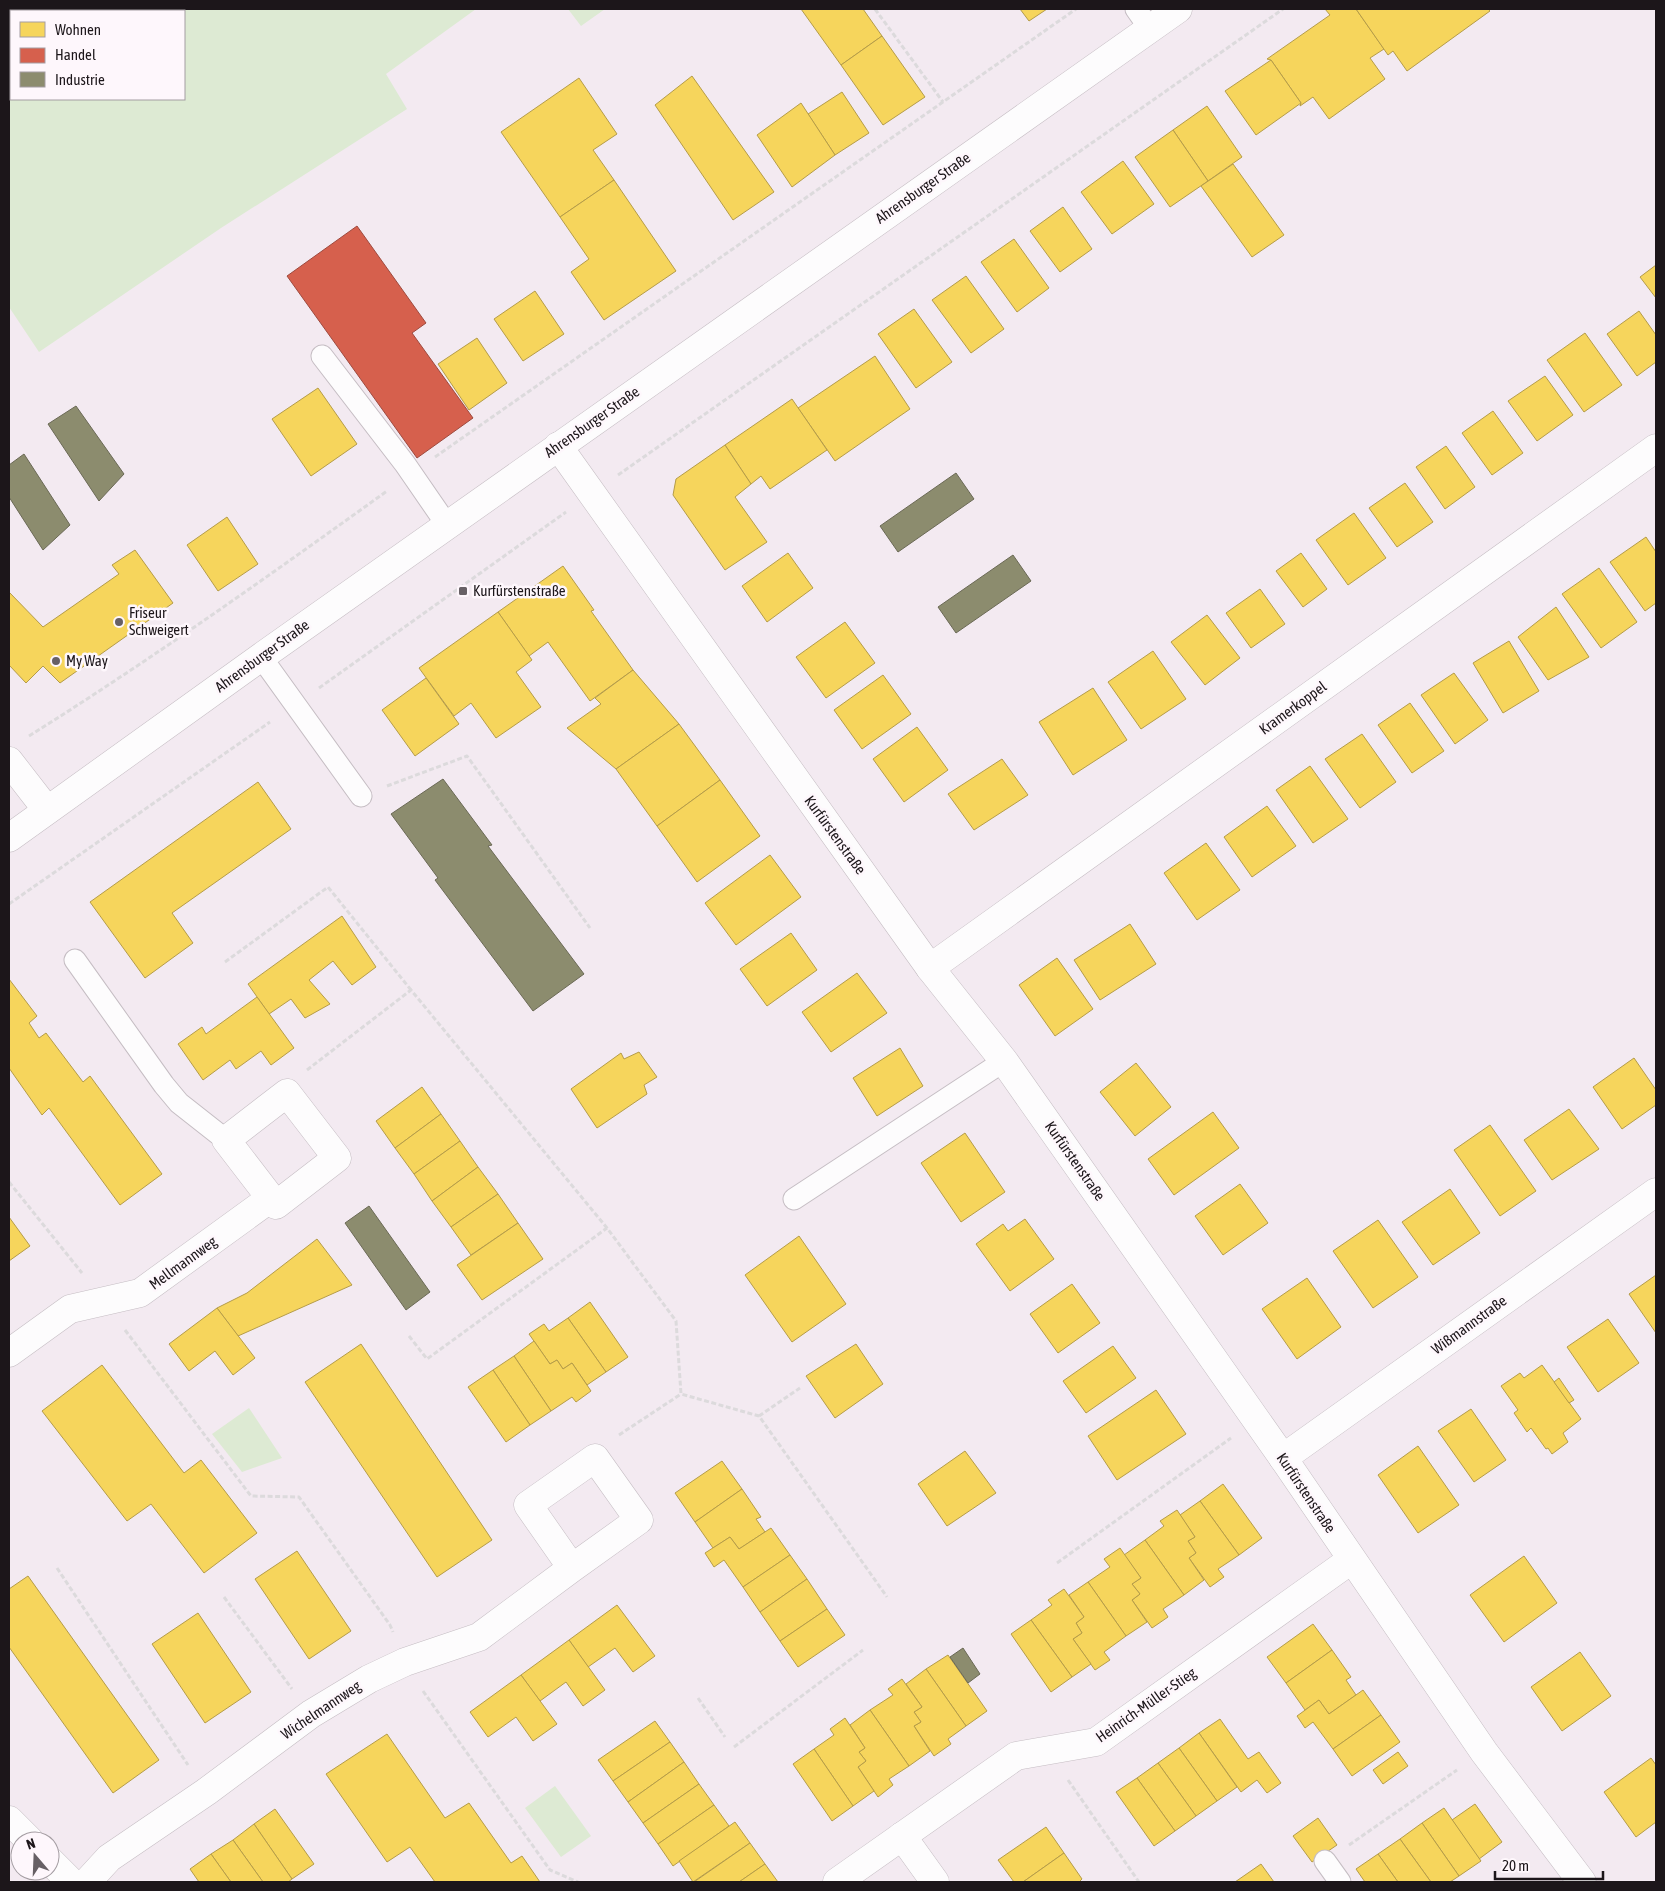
<svg xmlns="http://www.w3.org/2000/svg" width="1665" height="1891" font-family="'Asap Condensed',sans-serif">
<style>
.green{fill:#ddead3;fill-rule:evenodd}
.homes{fill:#f6d55c;stroke:#b59c48}
.shops{fill:#d6604d;stroke:#9e4a3e}
.industry{fill:#8c8c6e;stroke:#6a6955}
.lines{fill:none;stroke-linecap:round;stroke-linejoin:round}
.service-casing{stroke:#c5bdc3;stroke-width:23}
.minor-casing{stroke:#c5bdc3;stroke-width:29}
.primary-casing{stroke:#c5bdc3;stroke-width:29}
.path{stroke:#dcdadc;stroke-width:3;stroke-dasharray:5 2.5;stroke-linecap:butt}
.service{stroke:#fdfcfd;stroke-width:21}
.minor{stroke:#fdfcfd;stroke-width:28}
.primary{stroke:#fdfcfd;stroke-width:28}
.poi-dot{fill:#676065;stroke:#fef7fc;stroke-width:2}
.labels{text-anchor:middle;stroke-width:5;stroke-linejoin:round;paint-order:stroke}
.street-label{font-size:15px;fill:#1c161a;stroke:#fef7fc}
.poi-label{font-size:15px;fill:#1c161a;stroke:#fef7fc;text-anchor:start}
</style>
<rect width="100%" height="100%" fill="#f3eaf1"/>
<!-- green -->
<g class="green">
<path d="M9 9H476L386 74 407 109 221 228 39 352 9 307ZM11 11H184V99H11Z"/>
<polygon points="568,9 605,9 581,26"/>
<polygon points="249,1408 282,1458 242,1472 212,1434"/>
<polygon points="555,1786 591,1836 561,1857 525,1808"/>
</g>
<!-- homes -->
<g class="homes">
<polygon points="801,9 863,9 882,36 841,65"/>
<polygon points="1020,9 1047,9 1029,21"/>
<polygon points="1325,9 1356,9 1384,49 1370,58 1385,79 1329,119 1313,97 1300,106 1301,103 1271,60 1267,59 1330,15"/>
<polygon points="1356,9 1488,9 1490,11 1407,71 1393,51 1388,55"/>
<polygon points="882,36 925,97 883,125 841,65"/>
<polygon points="1271,60 1301,103 1256,135 1225,91"/>
<polygon points="692,76 774,192 733,220 655,105"/>
<polygon points="579,78 617,134 593,150 614,180 560,217 501,132"/>
<polygon points="842,92 869,133 835,155 808,114"/>
<polygon points="801,103 835,155 792,187 757,135"/>
<polygon points="1207,106 1242,157 1208,181 1173,130"/>
<polygon points="1173,130 1208,181 1170,207 1135,157"/>
<polygon points="1123,161 1154,204 1112,234 1081,192"/>
<polygon points="1233,164 1284,235 1252,257 1201,186"/>
<polygon points="614,180 676,271 604,320 571,272 589,259 560,217"/>
<polygon points="1063,207 1092,249 1060,272 1030,231"/>
<polygon points="1014,239 1049,288 1017,312 981,262"/>
<polygon points="1656,265 1656,298 1640,277"/>
<polygon points="966,276 1004,329 971,353 932,300"/>
<polygon points="535,291 564,334 523,361 494,319"/>
<polygon points="914,309 952,362 916,388 878,334"/>
<polygon points="1639,311 1656,335 1656,362 1637,376 1607,334"/>
<polygon points="1585,333 1622,385 1584,412 1547,360"/>
<polygon points="477,338 507,383 469,410 438,364"/>
<polygon points="875,356 910,409 835,461 798,408"/>
<polygon points="1545,376 1573,415 1537,441 1508,401"/>
<polygon points="318,388 357,444 311,476 272,419"/>
<polygon points="792,399 827,450 770,489 761,476 751,484 725,445"/>
<polygon points="1493,411 1523,453 1492,475 1462,433"/>
<polygon points="725,445 751,484 735,497 767,542 725,570 673,495 676,479"/>
<polygon points="1446,446 1475,487 1445,509 1416,467"/>
<polygon points="1405,483 1433,522 1397,547 1369,508"/>
<polygon points="1354,513 1386,558 1348,585 1316,540"/>
<polygon points="227,517 258,564 218,591 187,545"/>
<polygon points="1646,537 1656,552 1656,603 1645,611 1610,562"/>
<polygon points="135,550 173,603 60,683 43,666 26,683 9,665 9,592 43,627 119,574 112,565"/>
<polygon points="788,553 813,588 767,622 742,586"/>
<polygon points="1301,553 1327,589 1303,607 1276,571"/>
<polygon points="563,566 594,610 591,611 633,670 590,701 548,642 529,656 498,612"/>
<polygon points="1599,568 1637,622 1601,648 1562,594"/>
<polygon points="1260,589 1285,624 1251,648 1226,613"/>
<polygon points="1556,607 1589,657 1548,680 1518,637"/>
<polygon points="498,612 532,660 516,672 541,707 496,738 471,703 454,716 419,668"/>
<polygon points="1207,615 1240,658 1205,685 1171,642"/>
<polygon points="845,622 875,663 826,698 796,657"/>
<polygon points="1509,641 1539,691 1503,713 1473,663"/>
<polygon points="1153,651 1186,699 1141,729 1108,682"/>
<polygon points="633,670 679,724 616,769 567,728 601,704 595,698"/>
<polygon points="1454,673 1488,720 1455,744 1421,695"/>
<polygon points="883,675 911,714 862,749 834,710"/>
<polygon points="426,678 459,724 415,756 382,710"/>
<polygon points="1093,688 1127,740 1073,775 1039,722"/>
<polygon points="1410,703 1444,751 1412,773 1378,725"/>
<polygon points="679,724 720,780 657,826 616,769"/>
<polygon points="917,727 948,770 904,802 873,759"/>
<polygon points="1362,734 1396,782 1360,808 1325,759"/>
<polygon points="1002,759 1028,795 974,830 948,794"/>
<polygon points="1310,766 1348,819 1313,843 1276,790"/>
<polygon points="720,780 760,836 697,882 657,826"/>
<polygon points="258,782 291,829 172,913 193,943 145,978 90,902"/>
<polygon points="1267,806 1296,846 1252,877 1224,837"/>
<polygon points="1206,843 1240,890 1197,920 1164,873"/>
<polygon points="770,855 801,897 736,945 705,903"/>
<polygon points="342,916 376,967 352,985 333,961 309,980 330,1004 305,1018 291,999 269,1014 248,984"/>
<polygon points="1130,924 1156,964 1100,1000 1074,960"/>
<polygon points="791,933 817,970 767,1006 740,969"/>
<polygon points="1057,958 1093,1009 1055,1036 1019,985"/>
<polygon points="857,973 887,1013 831,1052 802,1012"/>
<polygon points="9,979 37,1016 29,1023 39,1038 46,1033 83,1082 90,1076 162,1174 120,1205 49,1108 42,1115 9,1068"/>
<polygon points="257,997 294,1048 271,1065 261,1051 236,1069 230,1060 203,1080 178,1044 202,1027 206,1034"/>
<polygon points="900,1048 923,1086 877,1116 853,1078"/>
<polygon points="639,1052 657,1077 644,1085 647,1094 597,1128 571,1089 621,1053 624,1059"/>
<polygon points="1634,1058 1656,1090 1656,1105 1622,1129 1593,1087"/>
<polygon points="1136,1063 1171,1107 1135,1136 1100,1092"/>
<polygon points="422,1087 441,1114 395,1148 376,1121"/>
<polygon points="1569,1109 1599,1149 1552,1180 1524,1140"/>
<polygon points="1213,1112 1239,1148 1174,1195 1148,1159"/>
<polygon points="441,1114 460,1141 414,1174 395,1148"/>
<polygon points="1490,1125 1536,1191 1500,1216 1454,1150"/>
<polygon points="965,1133 1005,1192 961,1222 921,1163"/>
<polygon points="460,1141 478,1167 432,1201 414,1174"/>
<polygon points="478,1167 498,1194 451,1227 432,1201"/>
<polygon points="1240,1184 1268,1223 1223,1255 1195,1216"/>
<polygon points="1450,1189 1480,1233 1433,1265 1402,1222"/>
<polygon points="498,1194 518,1223 471,1255 451,1227"/>
<polygon points="9,1217 30,1246 9,1261"/>
<polygon points="1025,1219 1054,1259 1010,1291 976,1244 1003,1224 1008,1231"/>
<polygon points="1378,1220 1418,1277 1373,1308 1333,1251"/>
<polygon points="518,1223 543,1259 482,1300 457,1265"/>
<polygon points="799,1236 846,1304 792,1342 745,1275"/>
<polygon points="317,1239 352,1285 238,1336 217,1308 247,1293"/>
<polygon points="1656,1275 1656,1333 1629,1294"/>
<polygon points="1307,1278 1341,1327 1297,1359 1262,1309"/>
<polygon points="1072,1284 1100,1323 1058,1353 1030,1314"/>
<polygon points="590,1302 628,1357 606,1372 568,1318"/>
<polygon points="217,1308 255,1358 233,1375 215,1351 189,1371 169,1344"/>
<polygon points="568,1318 606,1372 587,1385 572,1363 563,1369 557,1360 550,1364 529,1334 544,1324 549,1331"/>
<polygon points="1608,1319 1639,1363 1598,1392 1567,1347"/>
<polygon points="534,1341 550,1364 557,1360 563,1369 572,1363 591,1391 576,1402 572,1397 551,1411 514,1356"/>
<polygon points="361,1344 492,1540 437,1577 305,1382"/>
<polygon points="856,1344 883,1384 835,1418 806,1376"/>
<polygon points="1113,1346 1136,1378 1086,1413 1063,1381"/>
<polygon points="514,1356 551,1411 530,1425 493,1370"/>
<polygon points="102,1365 184,1473 201,1460 257,1533 204,1573 151,1504 127,1521 42,1411"/>
<polygon points="1542,1365 1581,1419 1563,1433 1568,1442 1552,1454 1548,1448 1546,1449 1531,1428 1527,1432 1514,1413 1518,1410 1501,1386 1520,1373 1524,1378"/>
<polygon points="493,1370 530,1425 506,1442 468,1387"/>
<polygon points="1559,1378 1574,1400 1569,1403 1554,1382"/>
<polygon points="1156,1390 1186,1434 1117,1480 1088,1436"/>
<polygon points="1471,1409 1506,1460 1474,1482 1438,1431"/>
<polygon points="1418,1446 1459,1505 1418,1533 1378,1475"/>
<polygon points="965,1451 996,1493 947,1526 918,1484"/>
<polygon points="722,1461 742,1489 695,1522 675,1493"/>
<polygon points="1223,1484 1262,1538 1239,1555 1200,1501"/>
<polygon points="742,1489 761,1517 756,1519 765,1532 739,1549 730,1537 713,1548 695,1522"/>
<polygon points="1200,1501 1239,1555 1218,1569 1224,1577 1210,1587 1189,1558 1196,1553 1188,1541 1195,1537 1180,1515"/>
<polygon points="1177,1510 1195,1537 1188,1541 1196,1553 1189,1558 1204,1580 1184,1595 1145,1540 1164,1526 1160,1521"/>
<polygon points="771,1528 790,1555 743,1587 724,1560 714,1567 705,1553 730,1537 739,1549"/>
<polygon points="1145,1540 1184,1595 1163,1609 1168,1617 1152,1628 1132,1600 1140,1594 1132,1584 1141,1578 1124,1555"/>
<polygon points="1120,1548 1141,1578 1132,1584 1140,1594 1132,1600 1147,1622 1126,1636 1088,1582 1110,1567 1104,1559"/>
<polygon points="297,1551 351,1631 309,1659 255,1579"/>
<polygon points="790,1555 807,1579 760,1612 743,1587"/>
<polygon points="1524,1556 1557,1603 1504,1642 1470,1595"/>
<polygon points="28,1576 159,1760 113,1793 9,1647 9,1589"/>
<polygon points="807,1579 827,1609 780,1641 760,1612"/>
<polygon points="1088,1582 1126,1636 1104,1652 1110,1660 1095,1670 1073,1639 1082,1633 1076,1623 1084,1617 1069,1595"/>
<polygon points="1064,1589 1084,1617 1076,1623 1082,1633 1073,1639 1091,1664 1072,1677 1031,1620 1052,1605 1048,1600"/>
<polygon points="617,1605 655,1656 633,1672 615,1648 588,1667 569,1640"/>
<polygon points="827,1609 845,1635 798,1667 780,1641"/>
<polygon points="198,1613 251,1692 205,1723 152,1644"/>
<polygon points="1031,1620 1072,1677 1051,1692 1011,1634"/>
<polygon points="1313,1624 1332,1650 1286,1683 1267,1657"/>
<polygon points="569,1640 605,1690 583,1706 566,1682 540,1701 521,1675"/>
<polygon points="1332,1650 1351,1677 1346,1680 1356,1695 1329,1714 1319,1700 1305,1710 1286,1683"/>
<polygon points="1580,1652 1611,1696 1562,1731 1531,1687"/>
<polygon points="948,1655 987,1711 966,1726 926,1669"/>
<polygon points="926,1669 966,1726 948,1739 951,1744 934,1756 914,1726 921,1722 914,1712 922,1707 906,1684"/>
<polygon points="521,1675 557,1724 533,1741 516,1717 488,1737 470,1712"/>
<polygon points="902,1679 922,1707 914,1712 921,1722 914,1726 930,1751 909,1766 870,1710 893,1695 888,1689"/>
<polygon points="1363,1690 1381,1715 1333,1749 1313,1722 1305,1728 1297,1716 1319,1700 1329,1714"/>
<polygon points="870,1710 909,1766 889,1779 893,1785 878,1797 858,1767 866,1761 859,1752 865,1748 850,1725"/>
<polygon points="1381,1715 1400,1742 1352,1776 1333,1749"/>
<polygon points="845,1718 865,1748 859,1752 866,1761 858,1767 874,1791 853,1806 814,1749 834,1735 830,1729"/>
<polygon points="1220,1719 1248,1759 1259,1752 1281,1783 1267,1793 1257,1780 1241,1792 1199,1733"/>
<polygon points="655,1721 670,1742 613,1781 598,1760"/>
<polygon points="1199,1733 1237,1787 1217,1801 1179,1748"/>
<polygon points="387,1734 445,1818 469,1803 511,1863 522,1856 540,1882 435,1882 410,1847 387,1862 326,1774"/>
<polygon points="670,1742 684,1762 628,1802 613,1781"/>
<polygon points="1179,1748 1217,1801 1196,1816 1158,1763"/>
<polygon points="814,1749 853,1806 832,1821 793,1764"/>
<polygon points="1398,1752 1408,1766 1383,1784 1373,1770"/>
<polygon points="1651,1758 1656,1765 1656,1822 1636,1837 1604,1792"/>
<polygon points="684,1762 699,1784 643,1823 628,1802"/>
<polygon points="1158,1763 1196,1816 1175,1831 1137,1778"/>
<polygon points="1137,1778 1175,1831 1154,1846 1116,1792"/>
<polygon points="699,1784 714,1805 658,1844 643,1823"/>
<polygon points="1475,1804 1502,1842 1479,1859 1452,1820"/>
<polygon points="714,1805 729,1826 673,1866 658,1844"/>
<polygon points="1444,1808 1481,1861 1459,1876 1422,1823"/>
<polygon points="275,1809 314,1864 292,1879 254,1824"/>
<polygon points="1318,1818 1337,1845 1312,1862 1293,1836"/>
<polygon points="735,1822 750,1843 693,1882 679,1861"/>
<polygon points="1422,1823 1459,1876 1450,1882 1431,1882 1400,1839"/>
<polygon points="254,1824 292,1879 288,1882 263,1882 233,1840"/>
<polygon points="1046,1827 1064,1853 1023,1882 1014,1882 998,1860"/>
<polygon points="1400,1839 1431,1882 1398,1882 1378,1854"/>
<polygon points="233,1840 263,1882 231,1882 211,1854"/>
<polygon points="750,1843 765,1864 739,1882 694,1882"/>
<polygon points="1064,1853 1082,1879 1079,1882 1023,1882"/>
<polygon points="211,1854 231,1882 199,1882 190,1869"/>
<polygon points="1378,1854 1398,1882 1365,1882 1356,1869"/>
<polygon points="765,1864 778,1882 739,1882"/>
<polygon points="1261,1864 1274,1882 1235,1882"/>
</g>
<!-- shops -->
<polygon class="shops" points="357,226 426,323 412,333 473,418 417,458 287,276"/>
<!-- industry -->
<g class="industry">
<polygon points="76,406 124,474 99,501 48,424"/>
<polygon points="24,454 70,525 43,550 9,497 9,465"/>
<polygon points="956,473 974,499 898,552 880,526"/>
<polygon points="1013,555 1031,581 956,633 938,607"/>
<polygon points="443,779 492,845 488,846 584,974 533,1011 435,880 438,878 391,814"/>
<polygon points="369,1206 430,1292 406,1310 345,1223"/>
<polygon points="963,1648 980,1674 968,1683 950,1657"/>
</g>
<g class="lines">
<defs>
<g id="service">
<polyline points="1136,9 1150,29"/>
<polyline points="322,356 405,464 447,525"/>
<polyline points="261,657 361,796"/>
<polyline points="75,960 164,1085 179,1103 226,1140"/>
<polyline points="794,1199 1004,1061"/>
<polyline points="1325,1861 1340,1882"/>
</g>
<g id="minor">
<polyline points="558,446 930,968 1004,1061 1283,1458 1484,1752 1582,1882"/>
<polyline points="9,761 47,810"/>
<polyline points="930,968 1656,448"/>
<polygon points="287,1093 337,1158 276,1205 226,1140"/>
<polyline points="9,1353 70,1309 140,1293 271,1198"/>
<polyline points="1283,1458 1656,1192"/>
<polyline points="9,1820 30,1841"/>
<polyline points="902,1836 935,1882"/>
<polyline points="50,1861 71,1882"/>
<polyline points="87,1882 109,1858 206,1792 311,1714 369,1679 405,1662 479,1637 572,1568 639,1520 595,1458 528,1505 572,1568"/>
<polyline points="837,1882 1016,1756 1096,1742 1351,1560"/>
</g>
<polyline id="primary" points="9,838 261,657 1178,9"/>
</defs>
<!-- service casing -->
<use href="#service" class="service-casing"/>
<!-- minor casing -->
<use href="#minor" class="minor-casing"/>
<!-- primary casing -->
<use href="#primary" class="primary-casing"/>
<!-- path -->
<g class="path">
<polyline points="875,9 943,102"/>
<polyline points="435,457 1076,9"/>
<polyline points="618,475 1283,9"/>
<polyline points="319,688 566,512"/>
<path d="M29 736C152 659 270 575 387 491"/>
<polyline points="387,786 467,756 590,928"/>
<polyline points="9,904 270,722"/>
<polyline points="225,962 328,887 411,990"/>
<polyline points="307,1070 411,990 607,1228 676,1321 681,1394 759,1416 887,1597"/>
<polyline points="9,1182 82,1273"/>
<polyline points="125,1330 251,1496 299,1497 390,1625 393,1632"/>
<polyline points="409,1336 427,1359 607,1228"/>
<polyline points="759,1416 800,1388"/>
<polyline points="619,1435 681,1394"/>
<polyline points="1057,1563 1231,1438"/>
<polyline points="57,1568 188,1765"/>
<polyline points="224,1597 292,1689"/>
<polyline points="423,1691 550,1870 578,1882"/>
<polyline points="698,1698 725,1737"/>
<polyline points="734,1747 863,1650"/>
<polyline points="1068,1780 1139,1882"/>
<polyline points="1349,1845 1457,1770"/>
</g>
<!-- service -->
<use href="#service" class="service"/>
<!-- minor -->
<use href="#minor" class="minor"/>
<!-- primary -->
<use href="#primary" class="primary"/>
</g>
<!-- markers -->
<g class="poi-dot">
<rect x="458" y="586" width="10" height="10" rx="2.5"/>
<circle cx="119" cy="622" r="5"/>
<circle cx="56" cy="661" r="5"/>
</g>
<g class="labels">
<!-- street labels -->
<g class="street-label">
<text transform="translate(923 188) rotate(-35)" y="5">Ahrensburger Straße</text>
<text transform="translate(592 422) rotate(-35)" y="5">Ahrensburger Straße</text>
<text transform="translate(262 656) rotate(-36)" y="5">Ahrensburger Straße</text>
<text transform="translate(1293 708) rotate(-36)" y="5">Kramerkoppel</text>
<text transform="translate(835 835) rotate(54)" y="5">Kurfürstenstraße</text>
<text transform="translate(1075 1161) rotate(55)" y="5">Kurfürstenstraße</text>
<text transform="translate(183 1263) rotate(-36)" y="5">Mellmannweg</text>
<text transform="translate(1469 1325) rotate(-36)" y="5">Wißmannstraße</text>
<text transform="translate(1306 1493) rotate(56)" y="5">Kurfürstenstraße</text>
<text transform="translate(1146 1705) rotate(-35)" y="5">Heinrich-Müller-Stieg</text>
<text transform="translate(321 1710) rotate(-34)" y="5">Wichelmannweg</text>
</g>
<!-- poi labels -->
<g class="poi-label">
<text x="473" y="596">Kurfürstenstraße</text>
<text x="129" y="618">Friseur<tspan x="129" dy="17">Schweigert</tspan></text>
<text x="66" y="666">My Way</text>
</g>
</g>
<!-- border -->
<rect width="1665" height="1891" fill="none" stroke="#1c161a" stroke-width="20"/>
<!-- legend -->
<rect x="10" y="10" width="175" height="90" fill="#fef7fc" stroke="#a49da2"/>
<rect x="20" y="22" width="25" height="15" fill="#f6d55c" stroke="#a49da2"/>
<text x="55" y="35" font-size="15" fill="#1c161a">Wohnen</text>
<rect x="20" y="48" width="25" height="15" fill="#d6604d" stroke="#a49da2"/>
<text x="55" y="60" font-size="15" fill="#1c161a">Handel</text>
<rect x="20" y="72" width="25" height="15" fill="#8c8c6e" stroke="#a49da2"/>
<text x="55" y="85" font-size="15" fill="#1c161a">Industrie</text>
<!-- north arrow -->
<g transform="translate(35 1856) rotate(341)"><circle r="24" fill="#fef7fc" stroke="#a49da2"/>
<path d="M0-4L9 19L0 12L-9 19Z" fill="#676065"/>
<text y="-8" font-size="14" font-weight="bold" text-anchor="middle" fill="#1c161a">N</text>
</g>
<!-- scale -->
<path d="M1495 1871v8h108v-8" fill="none" stroke="#1c161a" stroke-width="2.5"/>
<text x="1502" y="1871" font-size="15" fill="#1c161a" stroke="#fef7fc" stroke-width="4" paint-order="stroke">20 m</text>
</svg>
